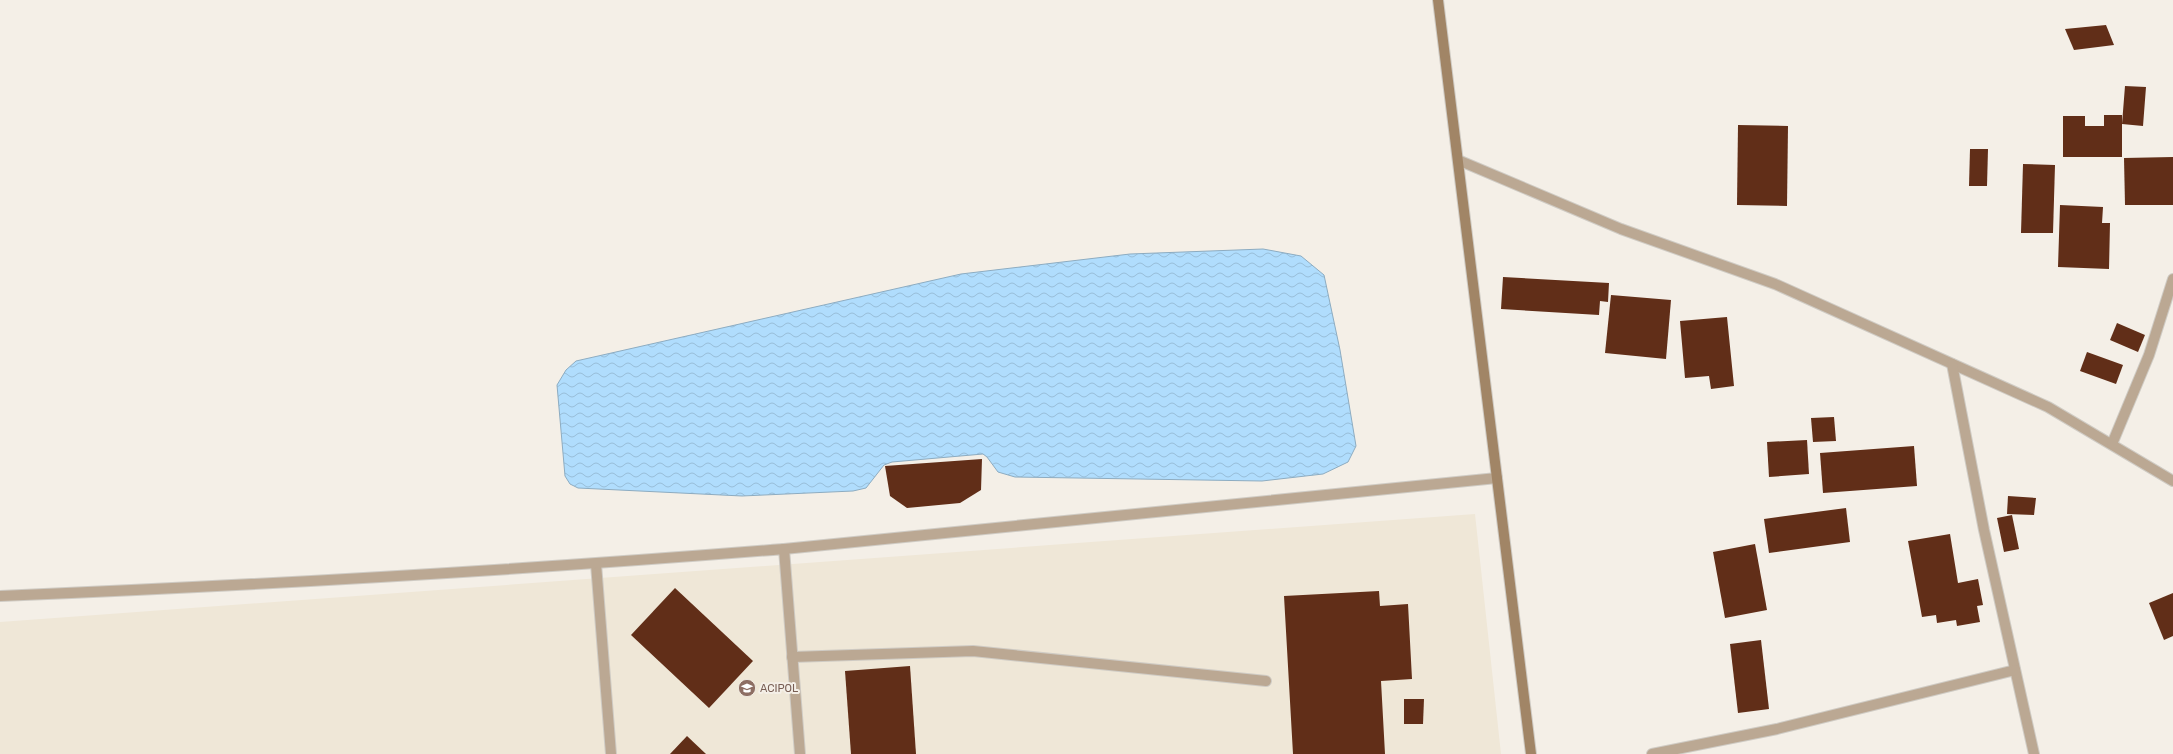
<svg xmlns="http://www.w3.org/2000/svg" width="2173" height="754" font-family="Rubik,sans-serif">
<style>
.built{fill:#efe7d7}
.water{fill:url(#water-waves);stroke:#8dacc1}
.building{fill:#612e18}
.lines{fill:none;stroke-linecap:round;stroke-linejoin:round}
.street-casing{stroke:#cfcbc4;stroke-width:12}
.secondary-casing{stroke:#cfcbc4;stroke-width:12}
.street{stroke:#bba893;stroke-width:10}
.secondary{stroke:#a18566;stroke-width:10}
.labels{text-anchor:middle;stroke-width:4;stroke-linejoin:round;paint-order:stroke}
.education-label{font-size:11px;fill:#785e54;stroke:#f4efe7;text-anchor:start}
</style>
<defs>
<pattern id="water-waves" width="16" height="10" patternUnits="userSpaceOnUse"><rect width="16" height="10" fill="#b0ddfd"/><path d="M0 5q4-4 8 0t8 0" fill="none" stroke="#98bed9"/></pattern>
</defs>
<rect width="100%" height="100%" fill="#f4efe7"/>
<!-- built -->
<polygon class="built" points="1475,514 1501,754 0,754 0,622"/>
<!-- water -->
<polygon class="water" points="1263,249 1301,256 1324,275 1340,350 1356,446 1348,462 1323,474 1262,481 1015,477 998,472 987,457 983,454 892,462 884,465 866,488 853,491 742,496 578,488 570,484 565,476 557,385 566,370 576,361 961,274 1130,254"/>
<!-- building -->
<g class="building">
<polygon points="2106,25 2114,45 2074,50 2065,29"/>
<polygon points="2125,86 2146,87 2143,126 2122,124 2122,157 2063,157 2063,116 2085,116 2085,126 2104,126 2104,115 2122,115 2122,124"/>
<polygon points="1738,125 1788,126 1787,206 1737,205"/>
<polygon points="1970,149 1988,149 1987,186 1969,186"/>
<polygon points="2173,157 2173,205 2125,205 2124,158"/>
<polygon points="2023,164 2055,165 2053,233 2021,233"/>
<polygon points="2060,205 2103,207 2102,223 2110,223 2109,269 2058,267"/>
<polygon points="1503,277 1609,283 1608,302 1600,301 1599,315 1501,309"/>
<polygon points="1611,295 1671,300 1666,359 1605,353"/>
<polygon points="1727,317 1734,386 1711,389 1709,376 1685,378 1680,321"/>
<polygon points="2117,323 2145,335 2138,352 2110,340"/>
<polygon points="2087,352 2123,365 2116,384 2080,371"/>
<polygon points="1834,417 1836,441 1813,442 1811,418"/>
<polygon points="1807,440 1809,474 1769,477 1767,442"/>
<polygon points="1914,446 1917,486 1823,493 1820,453"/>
<polygon points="982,459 981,490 960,503 907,508 890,496 885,466"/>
<polygon points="2008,496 2036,498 2034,515 2007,514"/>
<polygon points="1846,508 1850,542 1769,553 1764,519"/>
<polygon points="2012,515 2019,549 2004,552 1997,518"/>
<polygon points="1950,534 1958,583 1978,579 1983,605 1977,606 1980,622 1957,626 1956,620 1937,623 1936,615 1922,617 1908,541"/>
<polygon points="1755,544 1767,610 1725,618 1713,552"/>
<polygon points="675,588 753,661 709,708 631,635"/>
<polygon points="1379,591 1380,606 1408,604 1412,679 1381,681 1385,754 1293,754 1284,596"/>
<polygon points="2173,593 2173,636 2164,640 2149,603"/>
<polygon points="1761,640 1769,709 1738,713 1730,644"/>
<polygon points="910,666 916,754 851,754 845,671"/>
<polygon points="1404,699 1424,699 1423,724 1404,724"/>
<polygon points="687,736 706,754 670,754"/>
</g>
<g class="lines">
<defs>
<g id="street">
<polyline points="1458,160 1621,229 1775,284 2048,407 2173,481"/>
<polyline points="1952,364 1984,530 2034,754"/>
<polyline points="2112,444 2149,355 2173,279"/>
<polyline points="784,549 1497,478"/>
<polyline points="596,564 611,754"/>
<path d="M0 596C262 585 523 570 784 549L800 754"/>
<polyline points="792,657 973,651 1266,681"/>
<polyline points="1652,754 1777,729 2015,670"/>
</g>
<polyline id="secondary" points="1438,0 1531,754"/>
</defs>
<!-- street casing -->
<use href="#street" class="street-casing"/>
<!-- secondary casing -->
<use href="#secondary" class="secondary-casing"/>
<!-- street -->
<use href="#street" class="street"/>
<!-- secondary -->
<use href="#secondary" class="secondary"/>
</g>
<!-- icons -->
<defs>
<symbol id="university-disc" viewBox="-11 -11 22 22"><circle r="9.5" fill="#8d6e63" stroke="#f4efe7"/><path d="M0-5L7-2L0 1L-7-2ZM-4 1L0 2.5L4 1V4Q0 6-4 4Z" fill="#fff"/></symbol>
</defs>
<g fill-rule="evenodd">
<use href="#university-disc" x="737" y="678" width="20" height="20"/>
</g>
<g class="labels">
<!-- education labels -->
<g class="education-label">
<text x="760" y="692">ACIPOL</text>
</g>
</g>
</svg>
